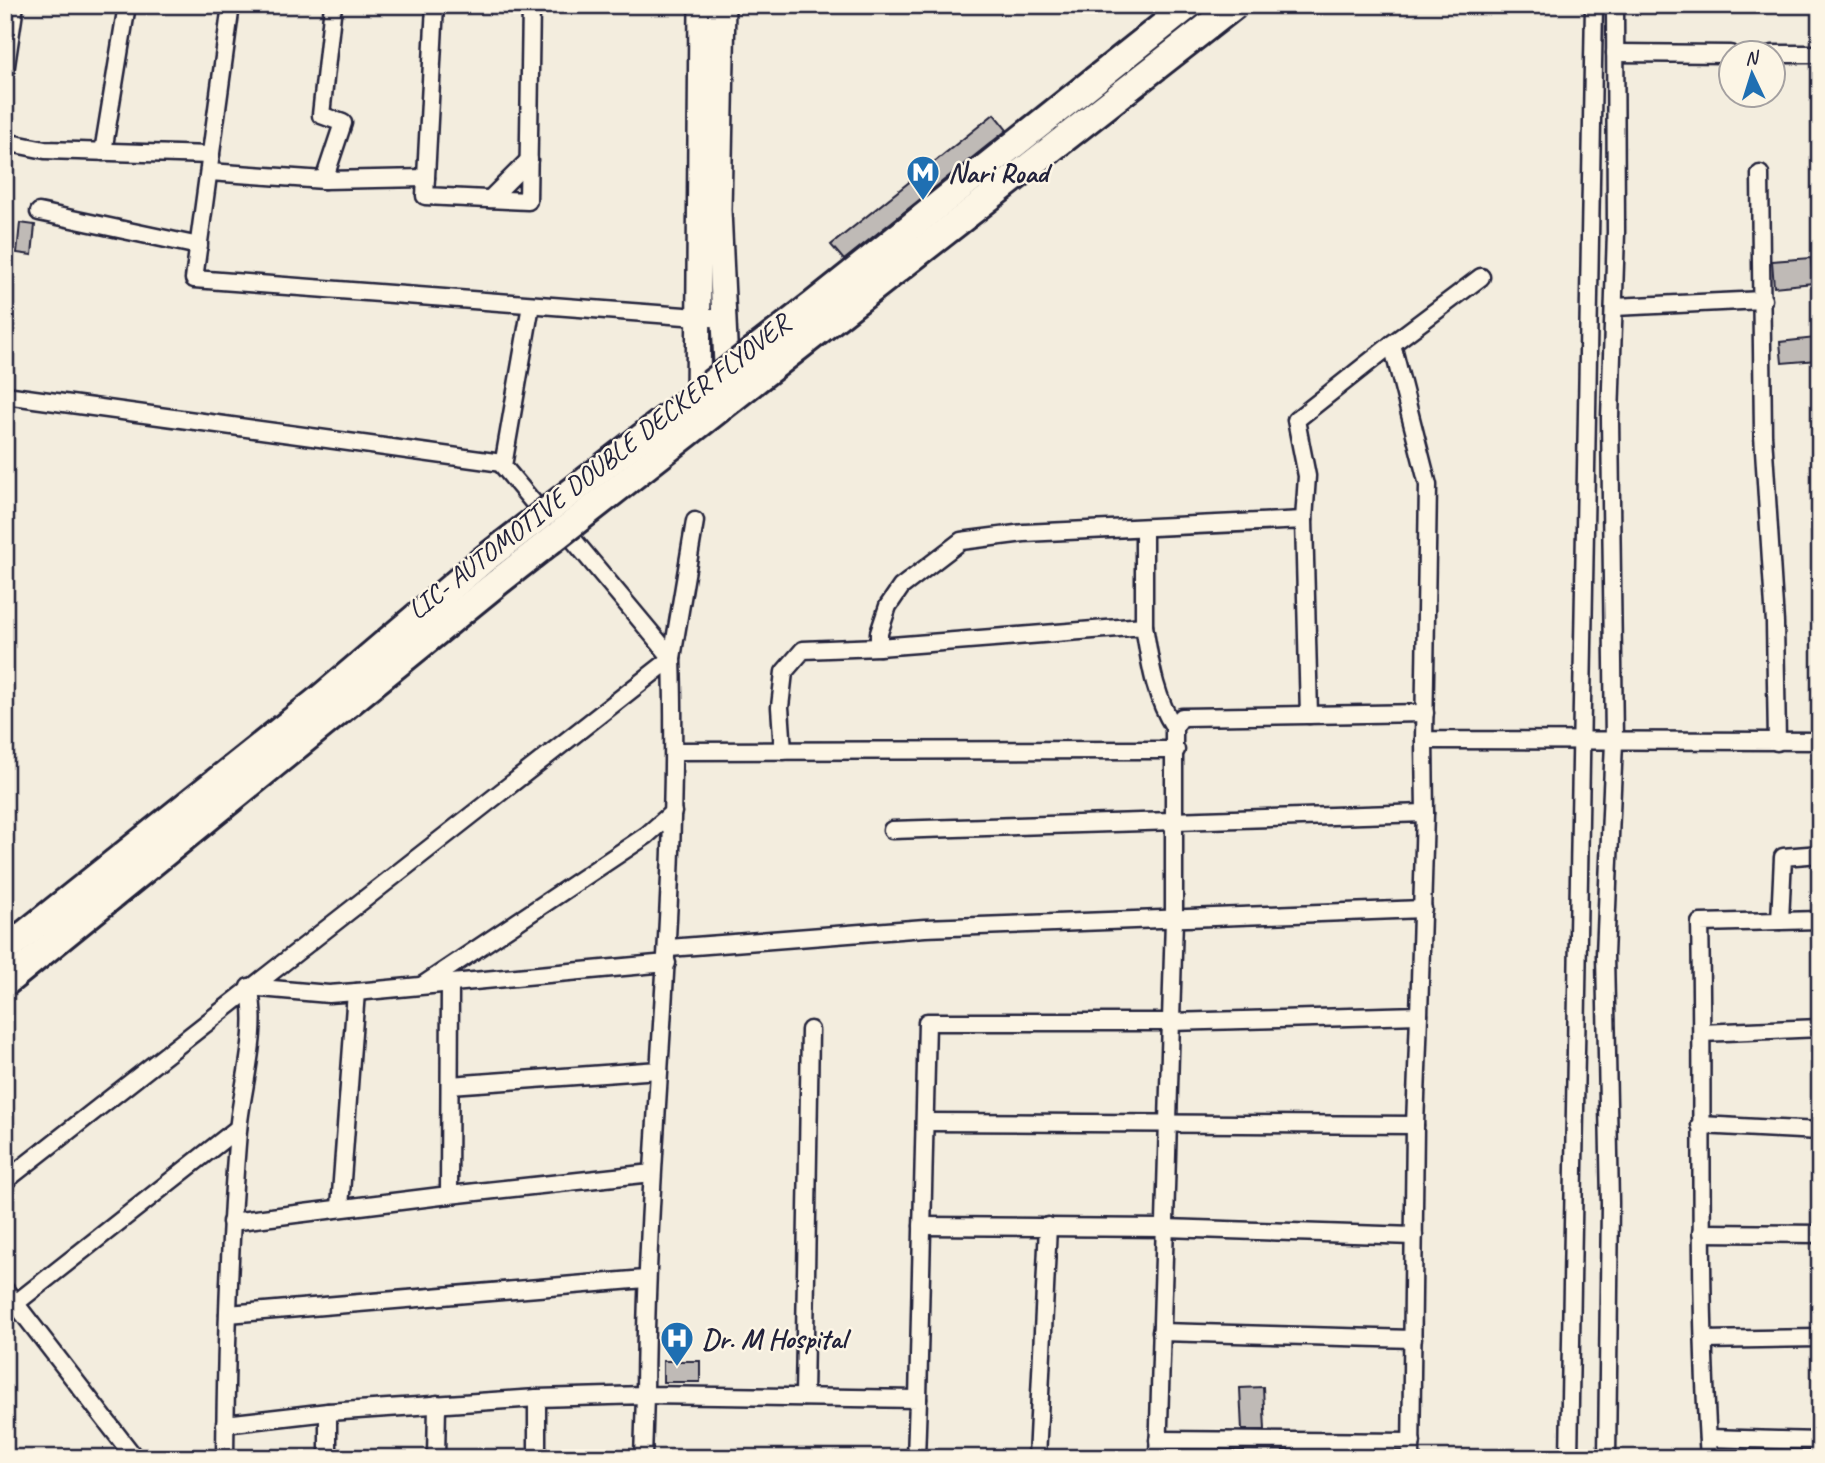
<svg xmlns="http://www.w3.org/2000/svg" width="1825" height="1463" font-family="Caveat,sans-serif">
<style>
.building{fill:#bfbab6;stroke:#22223b;stroke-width:2}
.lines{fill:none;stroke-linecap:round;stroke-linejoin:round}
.street-casing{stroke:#22223b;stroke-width:21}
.secondary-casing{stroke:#22223b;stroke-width:28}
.street{stroke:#fcf5e5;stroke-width:16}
.secondary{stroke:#fcf5e5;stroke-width:23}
.rail{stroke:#22223b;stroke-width:5}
.primary-bridge-casing{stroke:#22223b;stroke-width:32;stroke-linecap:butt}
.primary-bridge{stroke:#fcf5e5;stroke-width:26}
.labels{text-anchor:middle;stroke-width:5;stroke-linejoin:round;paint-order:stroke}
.poi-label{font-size:28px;font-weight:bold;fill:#22223b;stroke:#fcf5e5;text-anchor:start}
.street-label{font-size:28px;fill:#22223b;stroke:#fcf5e5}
</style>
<rect width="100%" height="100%" fill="#f3edde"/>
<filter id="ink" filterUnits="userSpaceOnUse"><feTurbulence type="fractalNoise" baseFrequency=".0143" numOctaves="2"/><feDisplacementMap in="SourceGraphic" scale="14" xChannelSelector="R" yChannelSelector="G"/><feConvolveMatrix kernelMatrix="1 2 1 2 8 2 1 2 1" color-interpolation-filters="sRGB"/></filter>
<g filter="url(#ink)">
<!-- building -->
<g class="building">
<polygon points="994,114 1007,130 844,260 831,245"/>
<polygon points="20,223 35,225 32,255 17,253"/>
<polygon points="1811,258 1813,283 1774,287 1772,261"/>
<polygon points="1815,338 1817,360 1782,363 1780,342"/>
<rect x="663" y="1361" width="37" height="21"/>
<polygon points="1263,1387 1265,1430 1242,1430 1240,1388"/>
</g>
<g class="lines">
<defs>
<g id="street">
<polyline points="231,5 194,279 724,319"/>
<polyline points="435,5 425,196 528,201 531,5"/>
<polyline points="1615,53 1730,54"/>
<polyline points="1772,54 1813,54"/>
<polyline points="5,72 15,5"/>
<polyline points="5,142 45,150 211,155"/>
<polyline points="103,152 127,5"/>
<polyline points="209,172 324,180 343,123 321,115 333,5"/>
<polyline points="1760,174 1763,435 1775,623 1777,742"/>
<polyline points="324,180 426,178"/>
<polyline points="490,199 529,160"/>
<polyline points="39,212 199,246"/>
<polyline points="1481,277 1392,344 1428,485 1424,740 1820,741"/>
<polyline points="531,305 503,466 538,508 571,537 672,658"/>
<polyline points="1614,307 1763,300"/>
<polyline points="5,395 502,463"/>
<polyline points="1304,520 1307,476 1296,420 1392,344"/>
<polyline points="1144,528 1144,626"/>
<polyline points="672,658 695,521"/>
<path d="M1174 727C1154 696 1150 661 1144 626L879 647V633L888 606 901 587 961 541 1024 533 1304 520 1309 715"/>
<polyline points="675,751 1176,750"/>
<polyline points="783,751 780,707 784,672 803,650 879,647"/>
<polyline points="892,830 1425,813"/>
<polyline points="1780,921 1820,920"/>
<polyline points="669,948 925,928 1423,909"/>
<polyline points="423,985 647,835 673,812"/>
<polyline points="450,985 449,1195 652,1173"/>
<polyline points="1702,1033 1820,1028"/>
<polyline points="450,1085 659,1070"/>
<polyline points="925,1122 1415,1125 1419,1015"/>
<polyline points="1700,1125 1820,1131"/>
<path d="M5 1181 672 658C680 905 646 1149 645 1395L918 1399 916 1458"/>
<polyline points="340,1207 356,992"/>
<polyline points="231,1222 449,1195"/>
<polyline points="922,1226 1165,1228 1414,1236"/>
<polyline points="1701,1233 1820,1234"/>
<polyline points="5,1290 135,1458"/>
<polyline points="16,1303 238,1128"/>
<polyline points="228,1314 645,1279"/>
<polyline points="1161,1332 1413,1339"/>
<polyline points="1704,1340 1820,1338"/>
<polyline points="804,1397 810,1030"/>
<polyline points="537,1398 537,1458"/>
<polyline points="918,1399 927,1022 1170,1022 1419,1015 1425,813 1424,740"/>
<polyline points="225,1424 328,1412"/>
<polyline points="1708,1438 1820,1441"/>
<polyline points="1158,1440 1412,1442"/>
<path d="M225 1458C226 1349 229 1239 238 1131 242 1085 260 1032 249 987L329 994 356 992 667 963"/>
<polyline points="328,1458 328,1412 537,1398 645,1395 643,1458"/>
<polyline points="436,1458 437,1404"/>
<polyline points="1037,1458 1048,1226"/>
<polyline points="1158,1458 1174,919 1174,727 1182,717 1425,713"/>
<polyline points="1411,1458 1415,1125"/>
<polyline points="1569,1458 1594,5"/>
<polyline points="1607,1458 1610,1203 1605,955 1614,742 1610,418 1616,232 1615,5"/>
<path d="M1709 1458C1697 1279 1704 1101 1700 923L1780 921 1783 857 1820 854"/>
</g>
<g id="secondary">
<polyline points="723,5 719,210 727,387"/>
<polyline points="698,409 701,5"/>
</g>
</defs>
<!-- street casing -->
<use href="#street" class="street-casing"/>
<!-- secondary casing -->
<use href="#secondary" class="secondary-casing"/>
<!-- street -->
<use href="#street" class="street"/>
<!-- secondary -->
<use href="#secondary" class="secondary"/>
<!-- rail -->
<g class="rail">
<polyline points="216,789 283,734"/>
<polyline points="5,971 257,770 615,475 779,353 1214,5"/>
</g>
<defs>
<g id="primary-bridge">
<polyline points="5,950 321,698 481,562 814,304 1189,5"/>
<polyline points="5,983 498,582 1235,5"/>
</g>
</defs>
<!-- primary-bridge casing -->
<use href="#primary-bridge" class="primary-bridge-casing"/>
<!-- primary-bridge -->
<use href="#primary-bridge" class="primary-bridge"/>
</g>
</g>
<!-- icons -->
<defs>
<symbol id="metro-pin" viewBox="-11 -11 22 30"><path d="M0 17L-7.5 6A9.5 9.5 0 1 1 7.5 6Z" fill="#1f6fb2" stroke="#fcf5e5"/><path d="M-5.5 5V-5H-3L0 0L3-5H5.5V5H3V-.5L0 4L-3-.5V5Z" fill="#fff"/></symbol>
<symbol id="hospital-pin" viewBox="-11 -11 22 30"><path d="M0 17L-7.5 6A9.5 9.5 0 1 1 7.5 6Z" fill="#1f6fb2" stroke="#fcf5e5"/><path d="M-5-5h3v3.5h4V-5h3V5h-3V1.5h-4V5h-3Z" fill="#fff"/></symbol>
</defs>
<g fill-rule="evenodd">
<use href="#metro-pin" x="904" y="153" width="38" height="52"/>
<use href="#hospital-pin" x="658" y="1319" width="38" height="52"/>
</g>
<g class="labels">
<!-- poi labels -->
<g class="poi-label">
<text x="948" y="182">Nari Road</text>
<text x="702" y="1348">Dr. M Hospital</text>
</g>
<!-- street labels -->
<g class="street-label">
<text transform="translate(598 466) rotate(-38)" y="10">LIC- AUTOMOTIVE DOUBLE DECKER FLYOVER</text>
</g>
</g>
<!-- margin -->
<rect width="1825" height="1463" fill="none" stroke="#fcf5e5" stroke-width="28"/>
<rect x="14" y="14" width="1797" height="1435" fill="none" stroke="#22223b" stroke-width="2.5" filter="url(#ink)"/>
<!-- north arrow -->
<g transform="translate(1752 74) rotate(356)"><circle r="33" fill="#fcf5e5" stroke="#a5a1a1" stroke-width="2"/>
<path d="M0-5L12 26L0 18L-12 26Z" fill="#1f6fb2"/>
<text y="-10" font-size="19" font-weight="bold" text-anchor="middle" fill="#22223b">N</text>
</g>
</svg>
